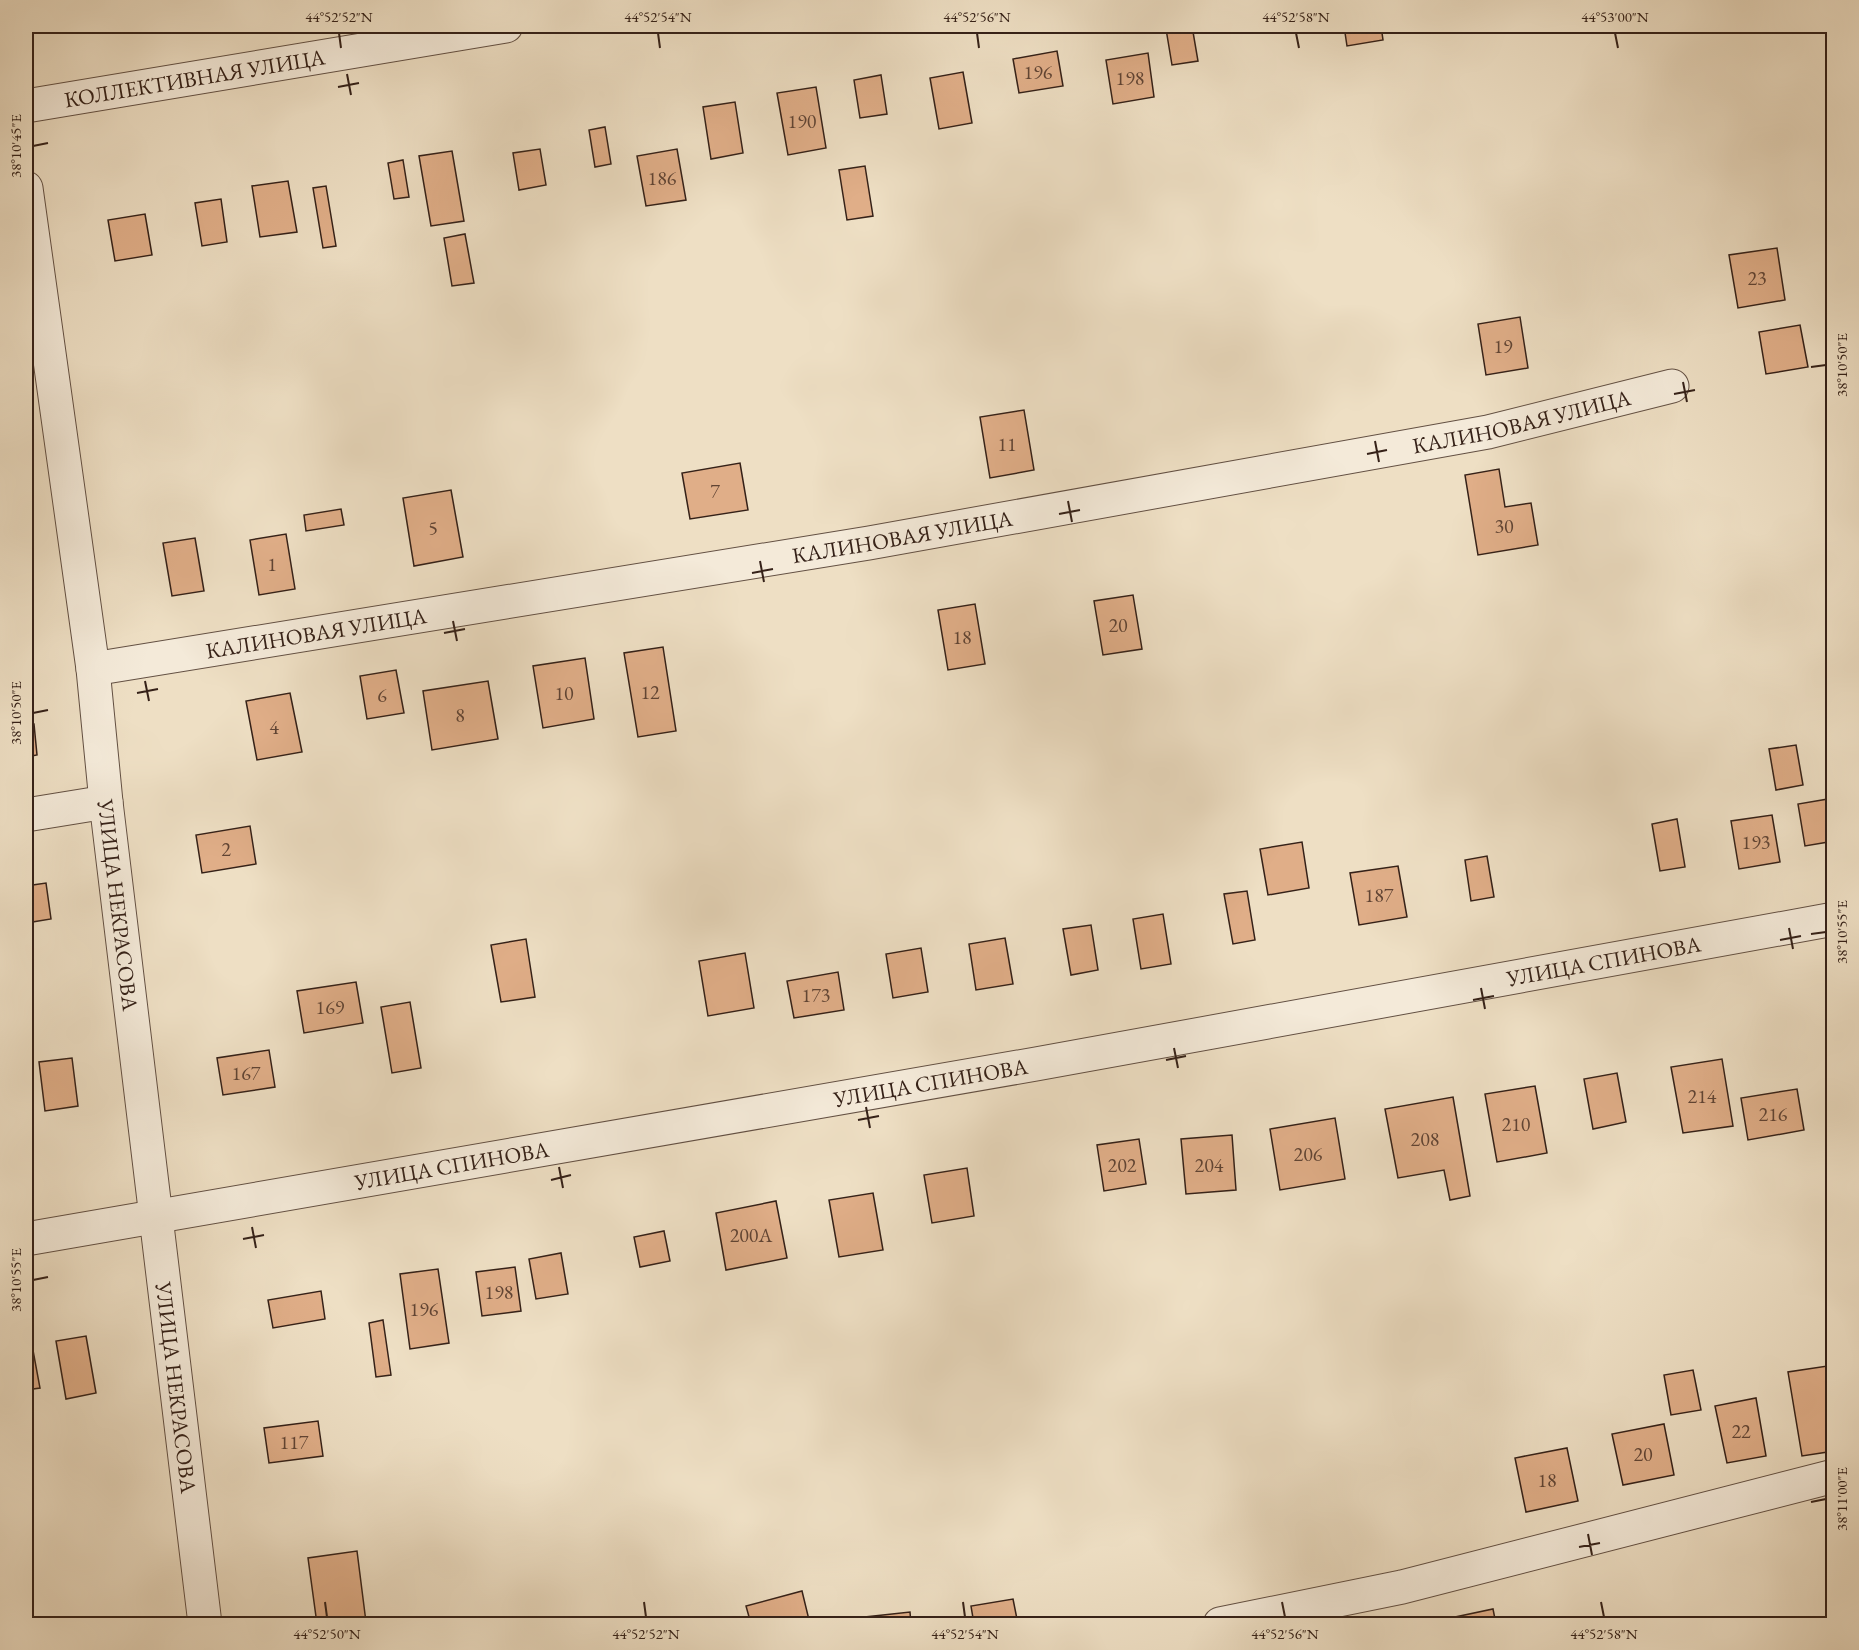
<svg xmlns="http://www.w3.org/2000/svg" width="1859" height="1650" font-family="'EB Garamond',serif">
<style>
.building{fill:#e0ae88;stroke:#352118;stroke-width:1.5}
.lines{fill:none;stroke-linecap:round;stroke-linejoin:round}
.street-casing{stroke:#635043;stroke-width:35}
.street{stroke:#f4ead9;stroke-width:33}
.ticks{fill:none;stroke:#352118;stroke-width:2}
.labels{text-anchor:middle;stroke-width:4.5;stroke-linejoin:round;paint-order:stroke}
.number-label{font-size:20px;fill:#604434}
.street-label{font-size:22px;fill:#352118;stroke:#f4ead9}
.neatline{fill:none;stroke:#352118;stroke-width:2}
.ticks-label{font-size:15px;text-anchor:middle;fill:#352118}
</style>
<rect width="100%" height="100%" fill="#eedfc4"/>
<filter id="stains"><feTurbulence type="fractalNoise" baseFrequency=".00333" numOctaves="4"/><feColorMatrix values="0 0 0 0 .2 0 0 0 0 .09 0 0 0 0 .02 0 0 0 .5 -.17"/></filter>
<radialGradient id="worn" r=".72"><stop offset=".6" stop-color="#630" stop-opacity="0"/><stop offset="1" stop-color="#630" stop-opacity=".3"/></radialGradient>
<!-- building -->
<g class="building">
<polygon points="1192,26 1198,61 1172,65 1166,29"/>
<polygon points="1344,26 1381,26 1383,40 1347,46"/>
<polygon points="1057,51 1063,86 1019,93 1013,59"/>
<polygon points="1148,53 1154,97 1113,104 1106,60"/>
<polygon points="963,72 972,123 939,129 930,78"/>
<polygon points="881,75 887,114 860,118 854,80"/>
<polygon points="816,87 826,148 788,155 777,93"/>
<polygon points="735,102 743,153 711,159 703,107"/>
<polygon points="605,127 611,164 595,167 589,130"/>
<polygon points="540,149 546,185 519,190 513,153"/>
<polygon points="677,149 686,200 646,206 637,156"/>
<polygon points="452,151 464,221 431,226 419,156"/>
<polygon points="403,160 409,197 394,199 388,163"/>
<polygon points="865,166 873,216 847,220 839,170"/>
<polygon points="288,181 297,232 260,237 252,186"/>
<polygon points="326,186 336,246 323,248 313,188"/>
<polygon points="221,199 227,242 202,246 195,203"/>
<polygon points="145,214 152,255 115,261 108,220"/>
<polygon points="465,234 474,283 452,286 444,238"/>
<polygon points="1777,248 1785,300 1738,308 1729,255"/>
<polygon points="1520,317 1528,368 1486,375 1478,324"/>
<polygon points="1800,325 1808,367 1766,374 1759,332"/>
<polygon points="1024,410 1034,470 990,478 980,417"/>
<polygon points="740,463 748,510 690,519 682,473"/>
<polygon points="1499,469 1505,507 1531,503 1538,545 1478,555 1465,475"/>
<polygon points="451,490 463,557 414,566 403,498"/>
<polygon points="341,509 344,525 306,531 304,515"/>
<polygon points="286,534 295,589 259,595 250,540"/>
<polygon points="195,538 204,591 172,596 163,543"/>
<polygon points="1133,595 1142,649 1103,655 1094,601"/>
<polygon points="975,604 985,664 948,670 938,610"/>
<polygon points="663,647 676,731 638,737 624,653"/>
<polygon points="585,658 594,719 543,728 533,666"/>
<polygon points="396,670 404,713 367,719 360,676"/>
<polygon points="488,681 498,739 432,750 423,691"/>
<polygon points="290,693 302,752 257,760 246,701"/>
<polygon points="34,724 37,755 26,757 26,725"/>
<polygon points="1796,745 1803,785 1776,790 1769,749"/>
<polygon points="1834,798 1834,841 1805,846 1798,804"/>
<polygon points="1772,815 1780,862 1739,869 1731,821"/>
<polygon points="1677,819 1685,867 1660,871 1652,824"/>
<polygon points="250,826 256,864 202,873 196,835"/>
<polygon points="1302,842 1309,888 1268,895 1260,849"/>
<polygon points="1487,856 1494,897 1471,901 1465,860"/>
<polygon points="1398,866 1407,917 1359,925 1350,873"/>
<polygon points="46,883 51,919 26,923 26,886"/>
<polygon points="1247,891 1255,940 1233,944 1224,894"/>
<polygon points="1163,914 1171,964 1141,969 1133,919"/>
<polygon points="1091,925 1098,970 1071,975 1063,929"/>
<polygon points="1005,938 1013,984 976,990 969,944"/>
<polygon points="526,939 535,997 501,1002 491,945"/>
<polygon points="921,948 928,992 893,998 886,954"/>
<polygon points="745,953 754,1008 708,1016 699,961"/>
<polygon points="838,972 844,1010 794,1018 787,981"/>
<polygon points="356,982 363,1023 304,1033 297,991"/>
<polygon points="410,1002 421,1068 392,1073 381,1007"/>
<polygon points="269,1050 275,1087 223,1095 217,1058"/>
<polygon points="72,1058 78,1106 45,1111 39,1062"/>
<polygon points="1722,1059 1733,1126 1683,1133 1671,1067"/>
<polygon points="1617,1073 1626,1122 1593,1129 1584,1079"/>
<polygon points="1535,1086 1547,1153 1497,1162 1485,1094"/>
<polygon points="1797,1089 1804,1130 1748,1140 1741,1098"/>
<polygon points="1453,1097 1470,1196 1450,1200 1444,1170 1398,1178 1385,1109"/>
<polygon points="1335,1118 1345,1179 1280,1190 1270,1129"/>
<polygon points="1232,1135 1236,1190 1186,1194 1181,1139"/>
<polygon points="1139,1139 1146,1184 1104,1191 1097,1145"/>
<polygon points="967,1168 974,1216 932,1223 924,1175"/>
<polygon points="873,1193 883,1250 839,1257 829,1200"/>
<polygon points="776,1201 787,1258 726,1270 716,1213"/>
<polygon points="664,1231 670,1261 640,1267 634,1237"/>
<polygon points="561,1253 568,1294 536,1299 529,1259"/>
<polygon points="515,1267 521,1311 482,1316 476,1272"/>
<polygon points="438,1269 449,1343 410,1349 400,1274"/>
<polygon points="321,1291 325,1319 273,1328 268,1300"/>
<polygon points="383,1320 391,1375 376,1377 369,1323"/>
<polygon points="86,1336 96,1393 66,1399 56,1341"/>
<polygon points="32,1345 40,1388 26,1390 26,1346"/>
<polygon points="1834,1365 1834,1451 1802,1456 1788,1372"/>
<polygon points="1693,1370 1701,1410 1671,1415 1664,1375"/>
<polygon points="1756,1398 1766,1456 1727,1463 1715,1406"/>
<polygon points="318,1421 323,1456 269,1463 264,1428"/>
<polygon points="1664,1424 1674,1475 1623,1485 1612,1434"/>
<polygon points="1567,1448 1578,1501 1526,1512 1515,1458"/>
<polygon points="357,1551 366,1622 344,1624 317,1624 308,1558"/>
<polygon points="802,1591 810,1624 751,1624 746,1606"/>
<polygon points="1013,1599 1018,1624 974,1624 971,1606"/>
<polygon points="1493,1609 1496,1624 1422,1624"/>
<polygon points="910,1612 911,1624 865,1624 865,1617"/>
</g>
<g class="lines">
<defs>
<g id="street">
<path id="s1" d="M26 106 506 26"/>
<path id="s2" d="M26 188 93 669 106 802 205 1624"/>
<path id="s3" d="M93 669 869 543 1488 432 1672 386"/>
<polyline points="26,815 106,802"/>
<path id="s4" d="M26 1239 1036 1064 1834 919"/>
<polyline points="1220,1624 1402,1587 1834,1476"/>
</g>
</defs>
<!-- street casing -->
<use href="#street" class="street-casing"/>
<!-- street -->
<use href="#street" class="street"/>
</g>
<!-- ticks -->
<path class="ticks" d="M339 33 341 48M658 33 660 48M977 33 979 48M1296 33 1299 48M1615 33 1618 48M347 74 351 95M338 87 359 83M33 146 48 143M1811 367 1826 365M1683 382 1687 402M1674 394 1695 390M1375 441 1379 462M1367 454 1387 450M1068 501 1072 522M1059 514 1080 510M760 561 764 582M752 573 773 569M453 621 457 641M444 633 465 629M145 681 149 701M137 693 158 689M33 713 48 710M1789 928 1793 949M1811 934 1826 932M1780 940 1801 936M1481 988 1485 1009M1473 1000 1494 996M1174 1048 1178 1068M1166 1060 1186 1056M866 1107 870 1128M858 1120 879 1116M559 1167 563 1188M551 1180 571 1175M252 1227 256 1248M243 1239 264 1235M33 1280 48 1277M1811 1502 1826 1499M1588 1534 1592 1555M1579 1547 1600 1543M325 1602 327 1617M644 1602 646 1617M963 1602 965 1617M1282 1602 1285 1617M1601 1602 1604 1617"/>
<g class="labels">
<!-- number labels -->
<g class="number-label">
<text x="1038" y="79">196</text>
<text x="1130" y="85">198</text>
<text x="802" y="128">190</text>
<text x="662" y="185">186</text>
<text x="1757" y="285">23</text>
<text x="1503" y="353">19</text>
<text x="1007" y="451">11</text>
<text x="715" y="498">7</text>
<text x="1504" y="533">30</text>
<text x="433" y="535">5</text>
<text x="272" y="571">1</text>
<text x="1118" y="632">20</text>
<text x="962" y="644">18</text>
<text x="650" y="699">12</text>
<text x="564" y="700">10</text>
<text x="382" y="702">6</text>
<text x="460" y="722">8</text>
<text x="274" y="734">4</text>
<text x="1756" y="849">193</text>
<text x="226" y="856">2</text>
<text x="1379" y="902">187</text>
<text x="816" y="1002">173</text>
<text x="330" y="1014">169</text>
<text x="246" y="1080">167</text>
<text x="1702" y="1103">214</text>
<text x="1773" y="1121">216</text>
<text x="1516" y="1131">210</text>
<text x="1425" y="1146">208</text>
<text x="1308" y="1161">206</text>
<text x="1122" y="1172">202</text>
<text x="1209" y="1172">204</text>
<text x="751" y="1242">200А</text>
<text x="499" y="1299">198</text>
<text x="424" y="1316">196</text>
<text x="1741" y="1438">22</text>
<text x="294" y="1449">117</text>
<text x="1643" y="1461">20</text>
<text x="1547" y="1487">18</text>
</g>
<!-- street labels -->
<g class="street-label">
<text dy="8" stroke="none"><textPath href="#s1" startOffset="171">КОЛЛЕКТИВНАЯ УЛИЦА</textPath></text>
<text dy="8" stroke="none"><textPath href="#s3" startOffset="1450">КАЛИНОВАЯ УЛИЦА</textPath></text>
<text dy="8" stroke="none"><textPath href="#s3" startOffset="820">КАЛИНОВАЯ УЛИЦА</textPath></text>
<text dy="8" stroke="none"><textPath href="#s3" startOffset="226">КАЛИНОВАЯ УЛИЦА</textPath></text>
<text dy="8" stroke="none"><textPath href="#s2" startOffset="723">УЛИЦА НЕКРАСОВА</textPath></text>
<text dy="8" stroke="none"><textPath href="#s4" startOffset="1602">УЛИЦА СПИНОВА</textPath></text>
<text dy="8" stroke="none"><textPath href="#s4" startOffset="918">УЛИЦА СПИНОВА</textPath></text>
<text dy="8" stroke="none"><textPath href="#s4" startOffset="432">УЛИЦА СПИНОВА</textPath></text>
<text dy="8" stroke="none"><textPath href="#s2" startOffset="1209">УЛИЦА НЕКРАСОВА</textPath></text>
</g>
</g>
<!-- margin -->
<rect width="1859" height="1650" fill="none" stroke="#eedfc4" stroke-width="66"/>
<rect x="33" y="33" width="1793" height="1584" class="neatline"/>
<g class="ticks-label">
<text x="339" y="22">44°52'52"N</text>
<text x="658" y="22">44°52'54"N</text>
<text x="977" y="22">44°52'56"N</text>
<text x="1296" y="22">44°52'58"N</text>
<text x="1615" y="22">44°53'00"N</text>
<text transform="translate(16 146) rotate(-90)" y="5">38°10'45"E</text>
<text transform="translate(1842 365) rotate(-90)" y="5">38°10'50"E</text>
<text transform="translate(16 713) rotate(-90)" y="5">38°10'50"E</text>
<text transform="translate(1842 932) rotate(-90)" y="5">38°10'55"E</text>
<text transform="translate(16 1280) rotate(-90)" y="5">38°10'55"E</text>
<text transform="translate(1842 1499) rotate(-90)" y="5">38°11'00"E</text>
<text x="327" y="1639">44°52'50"N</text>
<text x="646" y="1639">44°52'52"N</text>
<text x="965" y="1639">44°52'54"N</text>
<text x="1285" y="1639">44°52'56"N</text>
<text x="1604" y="1639">44°52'58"N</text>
</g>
<rect width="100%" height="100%" filter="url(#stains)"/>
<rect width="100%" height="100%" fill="url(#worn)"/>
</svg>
